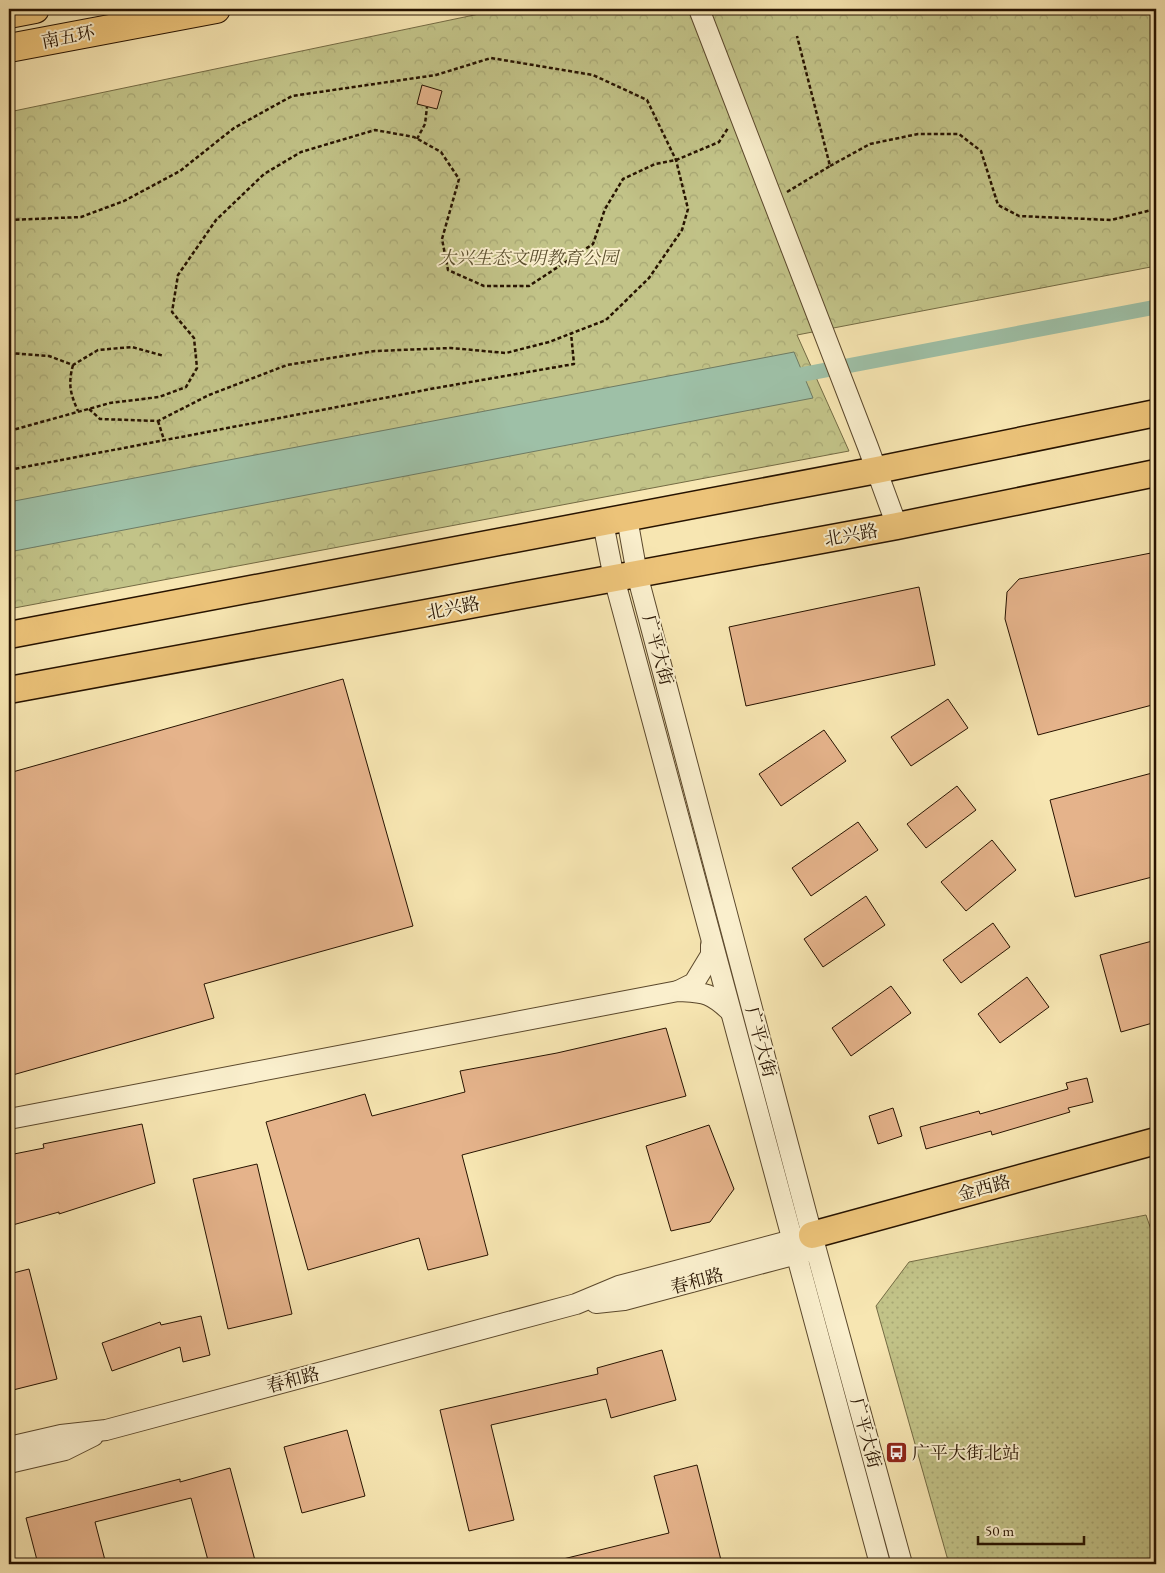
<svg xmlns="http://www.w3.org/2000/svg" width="1165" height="1573" font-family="'EB Garamond','Noto Serif SC',serif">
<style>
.grass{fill:url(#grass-dots);stroke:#746b44}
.forest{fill:url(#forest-crowns);stroke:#746b44}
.water{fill:#9ec0a7;stroke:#6e7b64}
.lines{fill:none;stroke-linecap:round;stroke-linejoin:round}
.canal{stroke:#9ec0a7;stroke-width:15}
.building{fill:#e5b38b;stroke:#271300}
.minor-casing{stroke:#5b482c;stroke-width:22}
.major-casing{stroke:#271300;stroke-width:29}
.highway-casing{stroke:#271300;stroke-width:30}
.path{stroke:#271300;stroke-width:2.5;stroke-dasharray:4 2.5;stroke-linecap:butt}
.minor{stroke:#faefcd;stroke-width:20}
.major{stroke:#ecc379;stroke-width:26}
.highway{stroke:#ecc379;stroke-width:28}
.labels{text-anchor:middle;stroke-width:4;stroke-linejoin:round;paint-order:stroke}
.street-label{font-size:18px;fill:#271300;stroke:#faefcd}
.park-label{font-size:18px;font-style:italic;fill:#5d5130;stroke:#faefcd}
.poi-label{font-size:18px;fill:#271300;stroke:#faefcd;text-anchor:start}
</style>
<defs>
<pattern id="grass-dots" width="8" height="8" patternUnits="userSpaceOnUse" patternTransform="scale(1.25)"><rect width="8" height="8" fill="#c2c388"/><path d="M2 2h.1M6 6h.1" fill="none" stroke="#a7a774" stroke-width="1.8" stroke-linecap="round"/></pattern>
<pattern id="forest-crowns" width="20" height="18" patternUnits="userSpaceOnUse" patternTransform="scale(1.25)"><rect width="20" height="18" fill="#c2c388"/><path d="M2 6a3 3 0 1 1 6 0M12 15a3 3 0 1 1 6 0" fill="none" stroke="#a7a774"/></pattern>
</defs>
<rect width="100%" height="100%" fill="#f7e6b2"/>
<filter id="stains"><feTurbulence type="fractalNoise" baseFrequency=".004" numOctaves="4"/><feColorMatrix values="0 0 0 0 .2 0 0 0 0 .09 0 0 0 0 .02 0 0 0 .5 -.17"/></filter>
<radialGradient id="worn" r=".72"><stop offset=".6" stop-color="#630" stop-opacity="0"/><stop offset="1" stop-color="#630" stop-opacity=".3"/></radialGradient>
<!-- grass -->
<polygon class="grass" points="1146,1215 1156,1244 1156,1564 949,1564 876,1306 909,1262"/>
<!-- forest -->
<polygon class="forest" points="503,9 1156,9 1156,266 797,335 849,451 9,609 9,112"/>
<!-- water -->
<polygon class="water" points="794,352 813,398 9,552 9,502"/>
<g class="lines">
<!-- canal -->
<polyline class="canal" points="784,378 1156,307"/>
</g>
<!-- building -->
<g class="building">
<polygon points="422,85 442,91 437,109 417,104"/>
<polygon points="1156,552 1156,704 1038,735 1005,619 1007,592 1019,579"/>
<polygon points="919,587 935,665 746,706 729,627"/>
<polygon points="343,679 413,926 204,984 214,1018 9,1076 9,773"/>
<polygon points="948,699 968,728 911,766 891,737"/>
<polygon points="824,730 846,761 781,806 759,774"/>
<polygon points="1156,772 1156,876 1075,897 1050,800"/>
<polygon points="957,786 976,810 926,848 907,824"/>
<polygon points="858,822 878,850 811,896 792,868"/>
<polygon points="992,840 1016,870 966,911 941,882"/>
<polygon points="866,896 885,925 823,967 804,939"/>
<polygon points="993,923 1010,947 961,983 943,960"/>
<polygon points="1156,940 1156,1022 1121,1032 1100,955"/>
<polygon points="1027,977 1049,1007 1000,1043 978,1014"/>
<polygon points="891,986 911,1013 851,1056 832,1028"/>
<polygon points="666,1028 686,1096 462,1155 488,1255 428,1270 419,1238 308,1270 266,1122 365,1094 372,1116 465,1092 460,1071 557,1053"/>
<polygon points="1087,1078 1093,1102 1068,1108 1070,1112 992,1135 991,1131 926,1149 920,1127 979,1111 980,1114 1068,1089 1066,1083"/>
<polygon points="893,1108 902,1136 878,1144 869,1116"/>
<polygon points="142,1124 155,1183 59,1214 59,1212 9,1226 9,1155 44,1148 43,1144"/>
<polygon points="709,1125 734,1189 710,1222 671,1231 646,1146"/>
<polygon points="257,1164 292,1314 228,1329 193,1179"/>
<polygon points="29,1269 57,1379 9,1391 9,1274"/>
<polygon points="201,1316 210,1355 183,1362 180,1347 112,1371 102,1343 160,1322 161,1325"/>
<polygon points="662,1350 676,1400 611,1418 606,1399 491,1425 514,1520 469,1531 440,1410 598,1374 597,1368"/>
<polygon points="347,1430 365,1496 302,1513 284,1447"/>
<polygon points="697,1465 722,1564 560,1564 559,1560 669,1533 654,1476"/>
<polygon points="230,1468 256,1564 209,1564 191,1498 95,1522 106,1564 38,1564 26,1518 180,1479 180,1482"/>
</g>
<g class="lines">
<defs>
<g id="minor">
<polyline points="699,9 868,447 897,526"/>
<polyline points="627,518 637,574 812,1235 902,1564"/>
<polyline points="603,523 614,578 880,1564"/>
<polyline points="678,991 694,983 711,955 711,945"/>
<path d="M9 1119 678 991C705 993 709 992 729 1010"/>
<polyline points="596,1303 624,1300 808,1251"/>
<polyline points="9,1447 61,1435 106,1430 576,1304 619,1286 804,1237"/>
<polyline points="9,1463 65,1450 93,1436"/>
</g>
<g id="major">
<polyline points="9,635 877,470 1156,413"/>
<polyline points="9,690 897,526 1156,473"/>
<polyline points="812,1235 1156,1141"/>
</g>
<g id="highway">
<polyline points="9,14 35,9"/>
<polyline points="9,48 216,9"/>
</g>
</defs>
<!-- minor casing -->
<use href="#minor" class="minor-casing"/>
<!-- major casing -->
<use href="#major" class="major-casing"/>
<!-- highway casing -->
<use href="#highway" class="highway-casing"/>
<!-- path -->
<g class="path">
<polyline points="417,139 425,124 427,107"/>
<polyline points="830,166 870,144 918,134 959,134 981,151 998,205 1019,216 1111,220 1156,209"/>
<polyline points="787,192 830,166 797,36"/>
<polyline points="9,220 81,217 124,201 180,171 234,128 292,96 436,75 491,58 593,75 647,100 676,160 688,209 682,230 649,278 606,320 549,342 506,353 451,348 375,351 287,365 209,395 158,421 100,419 88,408"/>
<polyline points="9,353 49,356 73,365 98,350 132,347 164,356"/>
<path d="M73 365C68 384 70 393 78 411"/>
<polyline points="158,421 164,440"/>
<polyline points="9,431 110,403 159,397 186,387 197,368 194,338 172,312 178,275 216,220 264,174 301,152 375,130 414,137 441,152 459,179 442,239 448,270 484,286 529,286 593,244 605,209 623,179 655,164 676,160 719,142 728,128"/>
<polyline points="9,470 436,388 574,364 571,333"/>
</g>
<!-- minor -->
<use href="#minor" class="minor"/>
<!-- major -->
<use href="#major" class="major"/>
<!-- highway -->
<use href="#highway" class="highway"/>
</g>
<!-- icons -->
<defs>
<symbol id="bus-square" viewBox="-11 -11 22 22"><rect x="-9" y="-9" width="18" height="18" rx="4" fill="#8f2418" stroke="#faefcd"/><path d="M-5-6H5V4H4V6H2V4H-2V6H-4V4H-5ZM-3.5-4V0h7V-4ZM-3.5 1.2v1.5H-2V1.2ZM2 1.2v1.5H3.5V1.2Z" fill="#fff"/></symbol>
</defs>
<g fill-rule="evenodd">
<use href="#bus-square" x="884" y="1440" width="25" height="25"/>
</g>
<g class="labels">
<!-- street labels -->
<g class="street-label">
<text transform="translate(68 37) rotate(-11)" y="6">南五环</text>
<text transform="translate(851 535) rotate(-10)" y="6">北兴路</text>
<text transform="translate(453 608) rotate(-11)" y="6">北兴路</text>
<text transform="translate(658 650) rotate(75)" y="6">广平大街</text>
<text transform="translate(761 1042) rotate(75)" y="6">广平大街</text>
<text transform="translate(984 1188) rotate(-15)" y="6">金西路</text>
<text transform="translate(697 1281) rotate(-15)" y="6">春和路</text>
<text transform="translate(293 1380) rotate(-15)" y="6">春和路</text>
<text transform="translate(866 1433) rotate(75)" y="6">广平大街</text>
</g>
<!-- park labels -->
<g class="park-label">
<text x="528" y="264">大兴生态文明教育公园</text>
</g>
<!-- poi labels -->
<g class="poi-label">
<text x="912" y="1459">广平大街北站</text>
</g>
</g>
<!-- margin -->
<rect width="1165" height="1573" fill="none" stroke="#f7e6b2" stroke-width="30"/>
<rect x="10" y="10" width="1145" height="1553" fill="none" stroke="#271300" stroke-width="2.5"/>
<rect x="15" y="15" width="1135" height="1543" fill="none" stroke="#271300"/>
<!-- scale -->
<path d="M978 1536v8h106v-8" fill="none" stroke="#271300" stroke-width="2.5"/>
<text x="985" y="1536" font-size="15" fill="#271300" stroke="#faefcd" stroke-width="4" paint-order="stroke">50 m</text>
<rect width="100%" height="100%" filter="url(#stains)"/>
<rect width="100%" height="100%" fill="url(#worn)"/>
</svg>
